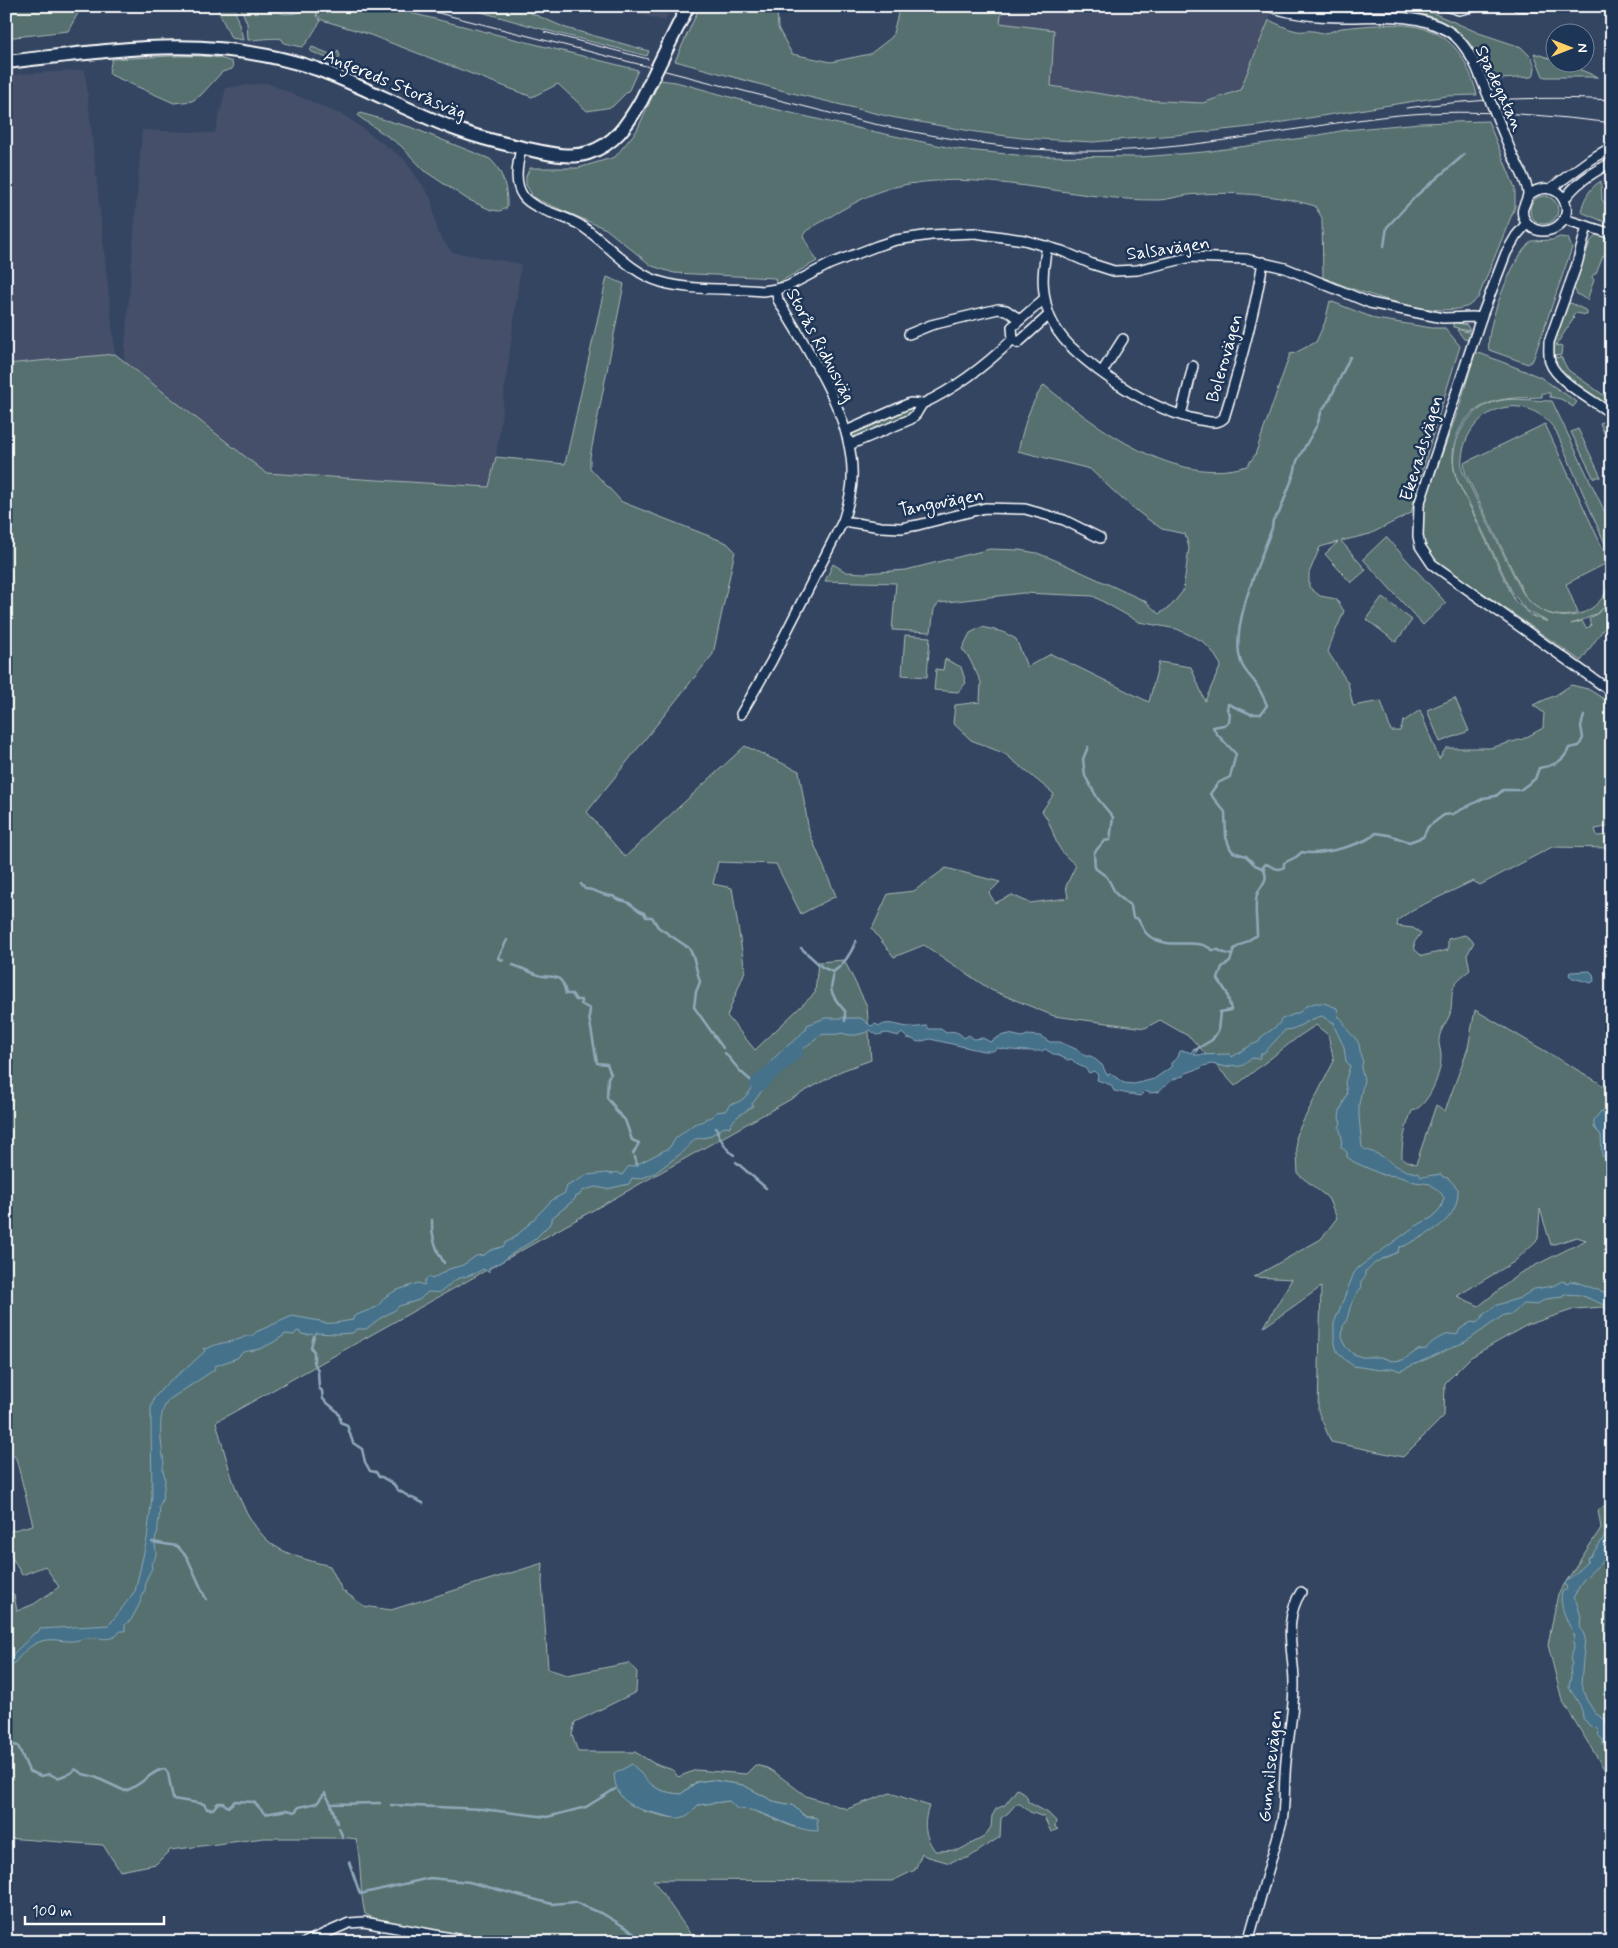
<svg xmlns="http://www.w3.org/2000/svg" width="1618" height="1948" font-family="Mynerve,sans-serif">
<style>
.built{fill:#44506a}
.green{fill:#55706e;stroke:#aab8b6;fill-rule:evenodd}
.water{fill:#45718a;stroke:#8faab9}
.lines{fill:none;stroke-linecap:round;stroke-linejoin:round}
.stream{stroke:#8faab9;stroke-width:2.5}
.river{stroke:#45718a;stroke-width:16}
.street-casing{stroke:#fff;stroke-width:12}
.secondary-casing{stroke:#fff;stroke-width:16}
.street{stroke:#1d3557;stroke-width:9}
.secondary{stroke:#1d3557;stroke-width:12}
.tram{stroke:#fff;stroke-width:1}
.street-bridge-casing{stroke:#fff;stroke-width:12;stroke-linecap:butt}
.secondary-bridge-casing{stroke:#fff;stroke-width:16;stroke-linecap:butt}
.street-bridge{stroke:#1d3557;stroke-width:9}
.secondary-bridge{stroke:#1d3557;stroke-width:12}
.labels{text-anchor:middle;stroke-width:5;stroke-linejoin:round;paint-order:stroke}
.street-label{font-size:18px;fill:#fff;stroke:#1d3557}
</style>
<rect width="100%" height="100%" fill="#344562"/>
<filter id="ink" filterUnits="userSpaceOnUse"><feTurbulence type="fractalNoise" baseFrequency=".02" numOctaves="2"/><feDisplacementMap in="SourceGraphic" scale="10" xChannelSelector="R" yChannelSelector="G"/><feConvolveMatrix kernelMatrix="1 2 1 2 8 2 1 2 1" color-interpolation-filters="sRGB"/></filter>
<g filter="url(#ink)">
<!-- built -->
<g class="built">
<polygon points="611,6 671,6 665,21"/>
<polygon points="1002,6 1274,6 1240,90 1203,103 1140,100 1051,86 1000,23"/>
<polygon points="85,70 115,354 6,364 6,75"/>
<polygon points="267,83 347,117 404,159 431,198 438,234 452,252 521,264 496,457 489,487 266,473 124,361 142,130 215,133 226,88"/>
</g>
<!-- green -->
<g class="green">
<polygon points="6,6 82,6 68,31 6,38"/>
<path d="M216 6H236C234 15 242 30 243 40L231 38Z"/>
<path d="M240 6H256L285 14 297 13 309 6H319L316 16 321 21C315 28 308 44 302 47L284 43 282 39C274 37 258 40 248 40L247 23Z"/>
<polygon points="320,6 383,6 638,70 629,90 612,107 587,111 558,84 532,97 365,33 322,20 317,15"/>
<polygon points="460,6 517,7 566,28 649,51 647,56 549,31"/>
<path d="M700 6H777L778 28 792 54 831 62 870 54 892 37 900 6H1002L1000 23 1054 30 1051 86 1140 100 1203 103 1240 90 1269 20C1278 24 1287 29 1297 31 1302 32 1308 30 1313 31 1316 31 1320 33 1324 33 1330 33 1336 29 1342 28 1409 21 1458 17 1477 95L1446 96 1259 126 1187 134 1093 142 1022 138 976 132 891 117 784 91 675 61Z"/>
<path d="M1397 6H1417L1479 33 1521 47 1532 58 1535 67 1534 75 1531 77 1488 80C1475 45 1461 24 1422 14 1414 12 1403 13 1397 6Z"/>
<polygon points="312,47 335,56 338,50 340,56 336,62 310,51"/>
<polygon points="1534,53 1555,60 1556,62 1564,63 1598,77 1545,77 1543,76"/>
<path d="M170 56C190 56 213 54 232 62L233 67 232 69 222 72 201 95 192 101 174 103 111 75 109 72 112 59Z"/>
<path d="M660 80 676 82 770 108 838 124 956 149 1027 156 1141 157 1204 152 1303 138 1346 130 1420 123 1488 121 1515 188V207L1478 298C1474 301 1470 306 1466 307 1429 319 1359 291 1323 278L1322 218 1315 206C1274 194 1231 191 1188 195 1178 196 1168 200 1158 200 1069 201 979 165 890 188 864 195 830 217 806 231L803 236 817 261 776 284 775 278 674 273 652 266 606 229 534 198 526 185V176L530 168H578L615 157 637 130Z"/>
<path d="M360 113 410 127 490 159C503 170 508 191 507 208L499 211 491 210 467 199 426 172 400 145 358 116Z"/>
<path d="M1601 181 1602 200 1612 210V225L1581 212C1583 200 1590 187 1601 181Z"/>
<circle cx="1544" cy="210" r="14"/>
<polygon points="1597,234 1612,239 1612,250 1603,256 1596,274 1594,274 1592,277 1594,280 1587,300 1577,294 1574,288 1590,242"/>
<path d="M1560 237 1568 238 1572 248 1533 360 1528 364 1489 350C1484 329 1514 253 1532 241L1552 240Z"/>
<path d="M607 277 624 284 590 457V468L622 502 727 543 735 551 713 654 587 812 625 857 745 746 799 771 809 832 836 896 801 914 776 864 718 862 713 884 732 888 745 971 727 1016 755 1050 815 993 818 962 844 960 867 1006 871 1060 841 1071 216 1422C228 1462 236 1509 267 1540 281 1554 311 1561 330 1566L342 1590 364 1606 391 1610 543 1563 542 1582 548 1669 567 1675 629 1663 637 1672 636 1692 575 1722 572 1735 578 1752H635L655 1764 673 1770 678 1777 696 1770 746 1774 755 1765 767 1768 777 1774 806 1796 847 1809 890 1793 929 1806C923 1824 924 1835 935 1851L959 1850 984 1837 991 1827 992 1816 996 1809 1005 1805 1017 1789C1023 1792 1028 1795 1028 1802L1048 1813 1056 1821 1055 1827 1058 1829 1051 1832 1044 1817 1030 1812 1020 1804H1016L1008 1813 1001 1818 1000 1837 968 1858 955 1860 950 1863 925 1856 922 1853 915 1870 892 1881 653 1880 696 1942H446L380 1921 365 1914C359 1889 362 1864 356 1839L349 1838H264L170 1850 156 1864 120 1871 103 1845 6 1838V1588L14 1595 17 1611 34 1604 59 1587 45 1566 22 1575 6 1547V1532L33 1525 16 1458 6 1450V364L115 354 266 473 489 487 496 457 565 464ZM632 1764C650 1784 653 1792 681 1794L696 1782 711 1780 743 1785 773 1801 792 1805 805 1816H813L796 1828 750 1809H737L729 1801 698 1805C680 1825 667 1816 643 1811L622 1771Z"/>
<path d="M1330 301 1376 319 1432 328H1445L1460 346 1429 447 1411 513 1370 534 1341 541 1366 570 1351 583 1325 554 1338 542 1320 547 1309 573V587L1320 596 1336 599 1344 611C1339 625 1332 637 1328 652L1348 683 1353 706 1381 701 1391 731H1400L1403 722 1420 710 1439 759 1446 748H1490L1523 739 1543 728 1544 713 1533 705 1556 695 1571 685 1588 689 1612 704V826L1595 829 1597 836 1612 835V848L1552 847 1480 885 1473 881 1412 910 1398 920 1397 926 1413 928 1421 933 1414 943 1415 950 1422 956 1448 950V939L1465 935 1474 942 1467 955 1470 970C1465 974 1458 979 1455 984 1450 993 1453 1004 1450 1014 1447 1022 1440 1030 1439 1039 1438 1044 1441 1050 1441 1055 1442 1072 1429 1106 1412 1111 1406 1125 1401 1144 1402 1159L1416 1164 1436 1105 1445 1111 1468 1048 1475 1010 1598 1082 1605 1088 1612 1073V1113L1601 1111 1594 1127 1601 1135 1608 1156 1612 1143V1316L1603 1307 1575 1309 1527 1325 1471 1357 1445 1383 1444 1416 1403 1457 1331 1442 1318 1411 1321 1287 1264 1327 1292 1279 1254 1277 1321 1239 1337 1218 1328 1198 1298 1174 1296 1135 1334 1061 1328 1035 1316 1025 1298 1037 1235 1086 1190 1037 1160 1020 1145 1028 1054 1016 991 990 924 945 894 957 872 929 888 894 914 891 946 868 1000 882 989 893 995 903 1012 895 1030 903 1068 898 1066 886 1076 865C1050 846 1058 833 1042 811L1054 794 1005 754 971 740 953 723 955 705 980 702 981 682 969 658 962 649 970 633 982 627 1003 632 1016 639 1027 667 1051 654 1149 702 1159 662 1191 667 1205 701 1221 665 1212 651 1202 641 1177 629 1139 622 1093 596 1023 593 939 603 934 609 931 632 892 630 896 583 825 581 833 564 846 572 865 573 906 570 990 549 1019 550 1037 553 1055 560 1145 601 1159 614 1171 606 1183 591 1189 548 1185 534 1162 529 1146 518 1122 499 1090 469 1018 451C1024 426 1029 405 1044 385 1097 428 1176 488 1247 466L1255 455 1290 354 1295 353 1316 342 1325 322ZM1540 1209 1551 1245 1577 1237 1586 1240 1520 1273 1479 1306 1457 1296 1514 1262 1538 1239Z"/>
<polygon points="1571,303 1587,311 1587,315 1575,313 1572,316 1574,318 1556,345 1562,347 1561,355 1554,356 1553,347 1568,304"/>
<polygon points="1453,322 1467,325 1470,331 1458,329 1470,333 1468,340 1464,339 1457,330 1458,328 1453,327"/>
<path d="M1475 353 1482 354 1540 377 1577 402 1573 407 1561 399 1550 397V393H1542V397C1527 398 1510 397 1496 401 1460 410 1445 447 1457 480L1515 601 1532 616 1548 622 1526 610 1513 594C1499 565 1485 536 1471 507 1465 495 1456 482 1454 469 1450 439 1468 408 1498 401 1515 397 1535 401 1552 401L1612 527V560L1556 431C1522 382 1457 413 1462 470L1520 588C1543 631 1604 624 1612 574 1612 581 1613 589 1612 595 1608 611 1585 620 1571 624L1582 621 1586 628 1591 626 1589 619 1598 613 1612 599V617L1581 661 1476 588 1474 590 1446 570 1430 555 1423 541 1422 509 1459 408Z"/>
<polygon points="1561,357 1568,370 1612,401 1612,409 1566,376 1560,370 1554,358"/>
<polygon points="913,406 915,408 910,415 855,438 853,437 852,433"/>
<polygon points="1604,421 1612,427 1612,453 1600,423"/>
<path d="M1545 424 1609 562 1566 584 1578 613C1558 620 1537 612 1525 596L1465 472 1464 463Z"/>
<polygon points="1578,429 1601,477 1595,477 1594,479 1571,432"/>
<polygon points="1386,537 1446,603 1423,625 1363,559"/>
<polygon points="1382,597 1412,620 1396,642 1366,619"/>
<polygon points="905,635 930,637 927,677 902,675"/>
<polygon points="945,659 961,667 966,683 958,692 934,690 936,669 943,670"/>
<polygon points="1455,698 1469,731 1440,742 1427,710"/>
<polygon points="1612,1501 1612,1782 1562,1700 1548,1645 1558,1594 1601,1528 1598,1510"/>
</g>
<!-- water -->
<g class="water">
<polygon points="1590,971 1593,974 1594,981 1591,983 1573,978 1569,975 1570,972"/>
<path d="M1315 1003H1324L1337 1008 1338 1016C1346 1022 1343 1023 1347 1029 1350 1034 1355 1036 1358 1042 1361 1048 1359 1055 1363 1061L1361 1068 1364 1079 1359 1104V1117L1362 1147C1366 1151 1367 1150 1372 1152 1391 1158 1395 1171 1419 1173L1421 1177 1441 1174 1443 1177 1448 1178 1458 1189C1459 1222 1429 1233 1404 1246L1399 1247 1398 1252C1390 1256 1382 1258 1375 1263 1371 1266 1371 1269 1365 1271V1277L1361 1281 1362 1287C1357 1293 1350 1304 1349 1312 1347 1318 1347 1322 1343 1326L1342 1337 1345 1346 1353 1354 1362 1357H1381L1392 1361 1403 1360 1418 1350 1426 1349C1431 1341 1448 1331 1457 1335L1460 1329 1471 1322 1477 1323 1486 1312 1490 1311 1494 1306 1520 1298 1534 1289 1553 1286 1562 1281 1568 1283 1570 1281 1576 1282 1612 1295V1308L1580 1295 1564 1294 1563 1297 1545 1299 1537 1305 1524 1304 1512 1314 1504 1315 1467 1341 1400 1371 1393 1368 1379 1370 1354 1366 1345 1360 1337 1351 1334 1340V1323L1354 1273 1358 1268 1414 1227 1433 1217 1441 1207 1444 1198 1441 1193 1430 1184 1415 1182 1397 1176 1383 1175 1354 1162 1347 1157V1152L1341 1147 1342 1138 1339 1127 1341 1123 1339 1118 1340 1111 1347 1094 1345 1082 1350 1066 1346 1061 1344 1047 1334 1026V1022H1331L1322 1016C1309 1018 1298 1030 1285 1030L1265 1052 1261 1054 1259 1059 1252 1058C1246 1063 1241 1069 1233 1065L1227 1067 1212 1064 1203 1066 1201 1068 1186 1073 1184 1076C1173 1077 1165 1086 1158 1092L1150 1093 1145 1091 1140 1096 1114 1091 1111 1085 1097 1080 1098 1075 1094 1071 1089 1073 1085 1068 1076 1064 1072 1059 1068 1060 1055 1054H1053L1045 1049 1042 1051C1027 1051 1012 1051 997 1048L993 1051H983L930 1039 918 1042 912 1039 907 1038 902 1033 899 1036 887 1033 877 1035 870 1030C862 1035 851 1037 842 1033 833 1036 829 1033 820 1035L784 1065H777L775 1069 776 1073C775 1079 770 1080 766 1085 761 1091 758 1097 752 1104L753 1106C744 1113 734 1116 730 1127L726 1126 708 1137 695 1139 683 1152 655 1173 640 1179 632 1178 629 1184 607 1189 595 1187 582 1191 579 1196H576L575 1199 552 1218V1222L534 1240 507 1257 505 1260 489 1268V1272L483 1269C474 1275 466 1276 457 1279 451 1282 446 1289 440 1292 437 1293 432 1292 428 1292L419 1300 399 1306 395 1310 379 1319 366 1329H356L353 1333 336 1334 316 1333 313 1338 314 1336 312 1334 307 1335 301 1334 300 1332 297 1331 294 1335 286 1334 274 1342 260 1349 243 1352 237 1358 215 1366 214 1370 170 1399C155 1412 162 1447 164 1464 161 1471 165 1473 165 1480 164 1488 163 1501 159 1507 161 1514 157 1524 158 1533 150 1544 162 1554 151 1563L152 1568 146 1580 145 1590 140 1603 131 1620 125 1624V1631H120C113 1643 101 1637 89 1638 84 1638 79 1640 74 1641 63 1642 50 1637 39 1642 26 1646 13 1664 6 1675 6 1654 22 1648 34 1633L38 1632 40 1629 109 1625 135 1591 147 1539 152 1496 151 1425V1408L154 1398 167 1383 189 1366 205 1351 203 1348 207 1349C218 1341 236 1343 246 1336H252L256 1332 292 1316 320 1321 322 1323C334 1324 340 1322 352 1320L354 1316 377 1307 385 1297 395 1291 418 1283 424 1285 425 1280 429 1277 432 1279 449 1269 463 1265 476 1256 484 1255 489 1251 504 1246 506 1242 511 1240 525 1228 552 1200 565 1193 567 1186 587 1175 607 1173 611 1174 617 1172 622 1175 628 1167 634 1166 669 1148 676 1138 694 1124 704 1121 706 1118H710L716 1112 725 1111 730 1104C741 1104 752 1092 754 1081L759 1077 760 1072H764C772 1058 783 1049 795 1040 800 1037 800 1033 806 1030L807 1025 825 1018H861L871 1026 875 1024 880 1026C889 1020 900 1027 910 1027 915 1028 922 1026 927 1026L929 1029H941L946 1033C951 1029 961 1033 964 1038L969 1035 974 1039 983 1038 990 1042 1000 1036 1009 1034 1022 1037 1027 1035 1040 1036 1050 1042H1060L1078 1050 1085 1056H1091L1102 1065 1107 1075 1111 1074 1124 1083 1134 1084 1154 1079 1171 1067V1063L1178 1057 1180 1051H1186L1191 1053 1194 1048H1196L1198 1050 1194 1055 1230 1054 1232 1057 1251 1045 1259 1042 1261 1037 1277 1026 1282 1019 1300 1012 1306 1006Z"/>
<polygon points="1601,1111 1612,1113 1612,1143 1608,1157 1602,1156 1601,1135 1594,1127 1594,1120"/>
<path d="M1612 1526V1549L1607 1551V1557L1583 1580 1573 1598 1577 1603 1581 1617 1580 1626 1585 1637 1581 1683 1586 1699 1595 1713 1607 1721 1612 1728V1756L1603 1744V1740L1598 1735 1599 1731 1596 1728 1591 1727 1583 1718C1583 1706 1574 1697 1569 1687L1571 1676 1570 1668 1572 1664 1570 1659 1574 1647 1573 1641 1575 1637C1569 1624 1558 1606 1562 1592L1567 1589 1565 1583 1588 1561 1587 1558 1591 1556Z"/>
<path d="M632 1764C650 1783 653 1792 681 1794L697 1782 711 1780 743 1785 773 1801 792 1805 805 1816 817 1818 818 1831C789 1831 766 1808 737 1809L729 1801 698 1805C692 1811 688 1817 679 1818 673 1819 665 1815 659 1814 634 1809 616 1803 614 1774Z"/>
</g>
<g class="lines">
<!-- stream -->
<g class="stream">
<polyline points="1384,246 1387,227 1417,195 1465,154"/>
<path d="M1088 747 1083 759 1085 776 1098 799 1113 817 1110 840 1104 841 1094 853 1095 868 1107 877 1116 894 1131 906 1133 918H1137C1141 923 1143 931 1148 935 1169 952 1197 936 1212 950H1219L1221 952 1232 955"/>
<path d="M1262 868 1266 864C1272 866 1277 872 1284 867V863L1296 857 1302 852C1319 856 1364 845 1376 833L1389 835 1409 842 1423 837 1428 827 1444 815 1453 814 1484 798 1496 796 1503 790H1520L1535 779 1539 768C1552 766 1564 762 1569 748L1579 746 1583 738 1581 726 1584 716"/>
<path d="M581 884 585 889C595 889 602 896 613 896 618 901 624 900 629 903 635 907 637 911 644 913L646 917H652L658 927 689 948 693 956 700 982 696 992 694 1007 723 1048"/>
<polyline points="801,948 822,967 833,972"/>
<polyline points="503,960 498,958 507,940"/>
<path d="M513 965C521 968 528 971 536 974 549 981 561 968 566 994H572L576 1000H581V1004L590 1009 589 1017 597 1063 607 1064 611 1074 608 1077 607 1098 614 1106 615 1110 625 1120 632 1140 639 1143 633 1154"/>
<path d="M833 972C834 978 831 986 831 989 833 998 839 1004 845 1011V1021"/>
<path d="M833 972C844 965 851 953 856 941"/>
<path d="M1195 1050 1212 1040 1218 1031 1220 1012 1231 1010 1227 993 1218 979 1222 967 1230 962 1234 949 1257 935C1257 922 1254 906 1257 895 1261 883 1269 883 1264 869L1255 865 1246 856 1233 852 1230 848 1226 837 1225 812 1210 794 1218 783 1230 777 1236 754 1216 733 1213 727 1224 725 1229 722 1230 714 1227 709 1228 704 1251 714H1261L1267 705C1263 696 1259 688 1254 681 1249 675 1243 669 1241 662 1229 628 1260 561 1272 528L1273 520 1279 513 1294 474 1297 461 1317 425 1322 410 1330 399 1350 357"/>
<polyline points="725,1053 741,1072 755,1084"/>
<path d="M716 1128C719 1137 726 1150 734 1155"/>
<polyline points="635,1157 637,1166"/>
<polyline points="736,1162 766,1188"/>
<path d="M432 1220C431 1235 436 1250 444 1263"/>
<path d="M314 1336 311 1347 314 1352V1362L318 1371 319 1388 322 1391 323 1399C330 1407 341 1410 340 1422L347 1425 353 1443 362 1449 365 1462 370 1471 376 1472 379 1477H382C386 1480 389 1481 393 1484 395 1485 396 1489 398 1490 404 1494 415 1500 423 1503"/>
<polyline points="152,1542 177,1546 187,1557 206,1599"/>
<path d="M6 1743 18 1746 29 1771 41 1776 50 1774 57 1778 71 1773 75 1769 83 1774 95 1777 125 1791C140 1787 153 1769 165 1769L168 1773 173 1799 204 1804 207 1809H213L218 1803H223L228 1807 235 1801 254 1802 265 1814 287 1810 295 1812 299 1807 317 1803 325 1793 331 1804 380 1803"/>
<polyline points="331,1804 337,1823"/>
<polyline points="391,1805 482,1809 547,1817 586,1807 615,1789"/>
<polyline points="339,1828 343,1838"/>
<polyline points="349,1862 360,1894 430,1878 469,1882 552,1904 575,1902 605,1915 628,1929 644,1942"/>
</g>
<!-- river -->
<polyline class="river" points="758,1084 796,1051"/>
<defs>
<g id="street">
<path d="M1268 6C1292 15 1317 17 1343 17 1377 17 1417 12 1448 31 1461 39 1469 53 1476 66"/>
<polyline points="1446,6 1459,10 1477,6"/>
<polyline points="1518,6 1549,6"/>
<path d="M521 148C518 163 513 182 523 196 533 210 564 215 580 225 607 242 629 273 661 282 690 291 732 288 763 291L776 289 778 300C808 351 855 418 852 479 852 494 847 507 843 521L771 662 741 714"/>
<path d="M1512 154C1517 165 1527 180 1528 193 1528 203 1517 209 1526 222 1541 243 1576 224 1564 200 1556 185 1539 186 1528 196"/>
<polyline points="1550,189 1591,159 1612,147"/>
<path d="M1564 200C1576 182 1593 173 1612 162"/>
<polyline points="1564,219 1612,234"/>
<polyline points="1527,223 1516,236 1506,253 1481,318 1419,505 1418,536 1420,546 1432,564 1612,692"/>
<path d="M1587 226 1577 264 1549 342C1549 349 1548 355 1550 362 1556 381 1595 402 1612 414"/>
<polyline points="776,289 788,286 830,264 877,246 896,240 931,235 975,233 1024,240 1062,251 1092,264 1114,271 1137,270 1191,257 1246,259 1285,268 1370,303 1443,318 1473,317 1481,318"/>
<path d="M1049 315C1054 327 1061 337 1070 346 1103 378 1154 411 1199 420 1209 421 1216 425 1224 418 1240 366 1254 316 1263 262"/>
<polyline points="909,334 931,325 998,309 1006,310 1019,319"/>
<polyline points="1013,339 1012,327 1044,299"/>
<polyline points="1102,372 1123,339"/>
<path d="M922 404C957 388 985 366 1013 339L1018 343 1049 315C1041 289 1042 273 1047 246"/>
<polyline points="1181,415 1193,366"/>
<polyline points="846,431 910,403 922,404 916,414 911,419 849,445"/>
<polyline points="843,521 881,527 901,528 918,525 985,508 1025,509 1064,520 1100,538"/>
<polyline points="306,1942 349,1923 364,1922 473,1942"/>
<path d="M1248 1942 1282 1821C1285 1805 1284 1791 1285 1775 1286 1745 1294 1715 1294 1684 1294 1652 1282 1621 1301 1592"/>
</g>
<g id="secondary">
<polyline points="670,42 688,6"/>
<path d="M6 62C116 50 209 33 317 69 365 87 410 112 458 130 480 138 504 144 528 149 547 153 569 159 588 153 615 144 627 125 641 101"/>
</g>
</defs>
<!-- street casing -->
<use href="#street" class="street-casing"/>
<!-- secondary casing -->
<use href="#secondary" class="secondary-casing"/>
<!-- street -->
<use href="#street" class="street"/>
<!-- secondary -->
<use href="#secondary" class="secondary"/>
<!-- tram -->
<g class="tram">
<path d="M411 6 865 122C936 137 1006 150 1078 151 1183 153 1286 128 1389 116 1463 108 1539 114 1612 123"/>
<polyline points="544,32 648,59"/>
<path d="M1406 108C1475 99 1542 96 1612 100"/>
</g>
<defs>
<polyline id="street-bridge" points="1476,66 1512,154"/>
<polyline id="secondary-bridge" points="641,101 670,42"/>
</defs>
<!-- street-bridge casing -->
<use href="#street-bridge" class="street-bridge-casing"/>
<!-- secondary-bridge casing -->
<use href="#secondary-bridge" class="secondary-bridge-casing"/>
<!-- street-bridge -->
<use href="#street-bridge" class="street-bridge"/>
<!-- secondary-bridge -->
<use href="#secondary-bridge" class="secondary-bridge"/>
</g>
</g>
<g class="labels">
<!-- street labels -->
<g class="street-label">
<text transform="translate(395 84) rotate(23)" y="6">Angereds Storåsväg</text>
<text transform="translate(1500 88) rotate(65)" y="6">Spadegatan</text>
<text transform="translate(1168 248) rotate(-8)" y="6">Salsavägen</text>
<text transform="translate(821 345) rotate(62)" y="6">Storås Ridhusväg</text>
<text transform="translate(1224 358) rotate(-74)" y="6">Bolerovägen</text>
<text transform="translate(1421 448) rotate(-73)" y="6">Ekevadsvägen</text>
<text transform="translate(941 502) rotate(-11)" y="6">Tangovägen</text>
<text transform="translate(1270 1766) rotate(-84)" y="6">Gunnilsevägen</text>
</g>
</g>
<!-- margin -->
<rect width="1618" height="1948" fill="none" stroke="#1d3557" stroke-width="25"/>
<rect x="12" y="12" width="1593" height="1923" fill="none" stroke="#fff" stroke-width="2" filter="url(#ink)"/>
<!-- north arrow -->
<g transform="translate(1570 48) rotate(90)"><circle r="24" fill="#1d3557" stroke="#77869a"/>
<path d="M0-4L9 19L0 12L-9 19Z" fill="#ffd166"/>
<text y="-8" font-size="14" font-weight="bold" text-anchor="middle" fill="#ffffff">N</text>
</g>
<!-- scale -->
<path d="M25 1916v8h139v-8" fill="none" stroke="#ffffff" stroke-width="2.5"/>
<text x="32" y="1916" font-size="15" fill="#ffffff" stroke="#1d3557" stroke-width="4" paint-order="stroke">100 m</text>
</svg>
